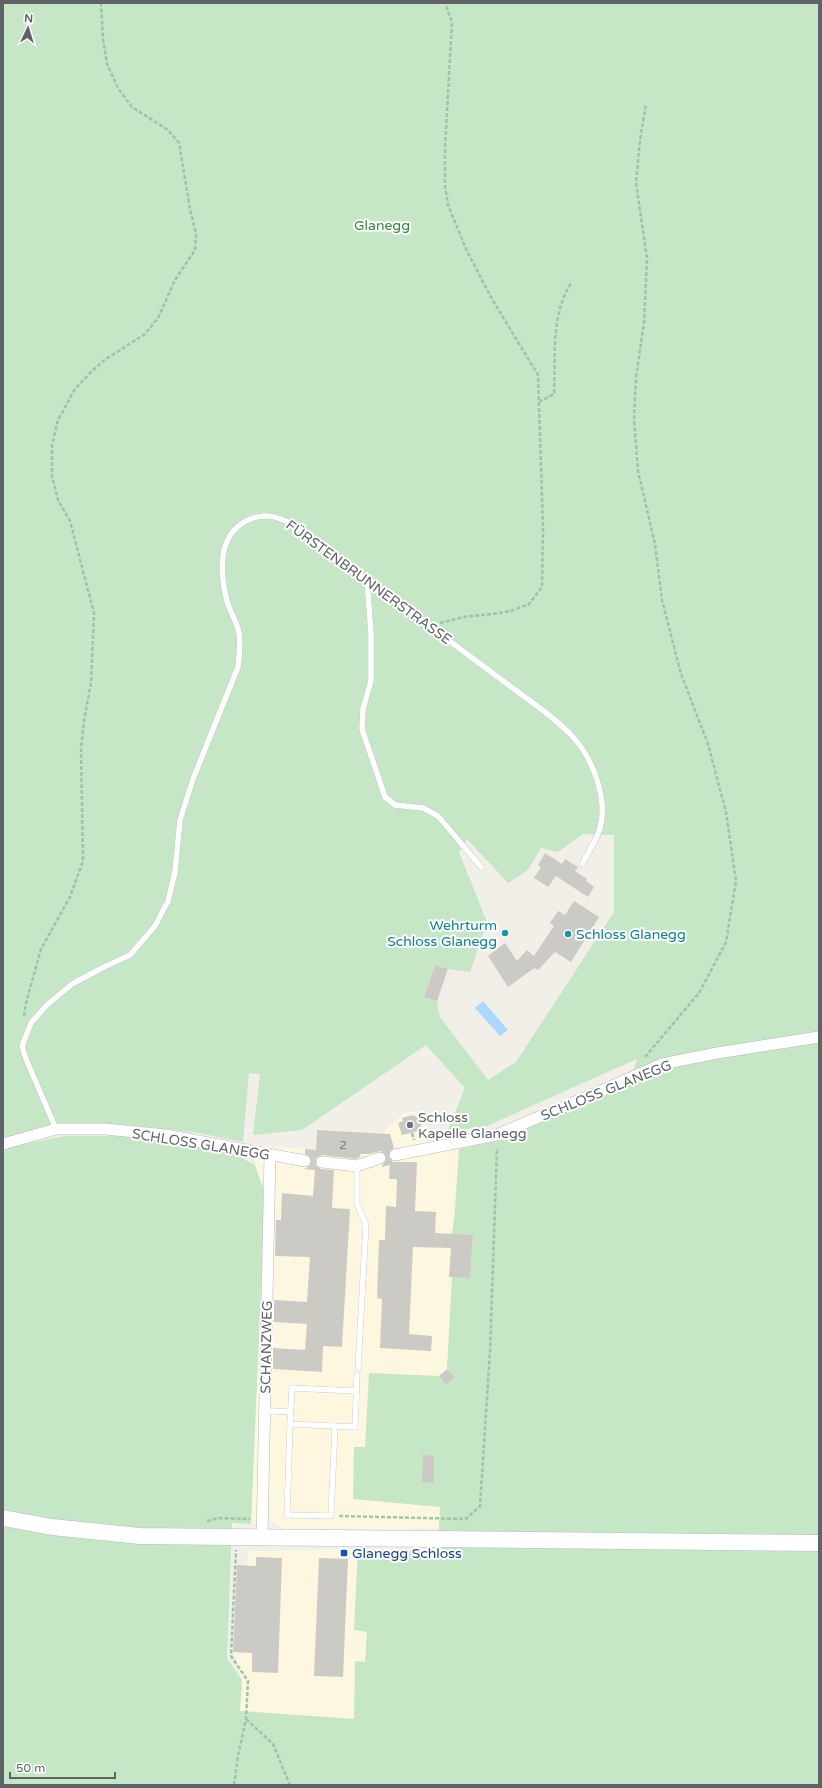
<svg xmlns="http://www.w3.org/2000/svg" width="822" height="1788" font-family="'Varela Round',sans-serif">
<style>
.commercial{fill:#fdf7e0}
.green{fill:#c5e7c6;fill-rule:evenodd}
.water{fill:#abd8fd}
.building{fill:#cccac4}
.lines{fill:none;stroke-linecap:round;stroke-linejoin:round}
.street-tunnel{stroke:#ccccc8;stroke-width:11;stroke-dasharray:11 5.5;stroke-linecap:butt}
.lane-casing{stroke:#b5b8bc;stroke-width:6}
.street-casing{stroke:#b5b8bc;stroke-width:12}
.secondary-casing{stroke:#b6babe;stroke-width:17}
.path{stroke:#9cc6a9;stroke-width:2.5;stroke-dasharray:4 2;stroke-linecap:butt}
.lane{stroke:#fff;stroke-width:5.5}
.street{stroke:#fff;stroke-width:11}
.secondary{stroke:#fff;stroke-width:16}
.culture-dot{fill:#0f9aa8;stroke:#fff;stroke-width:1.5}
.worship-dot{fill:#6b7280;stroke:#fff;stroke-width:1.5}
.transit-dot{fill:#1a4fb4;stroke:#fff;stroke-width:1.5}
.labels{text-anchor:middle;stroke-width:4;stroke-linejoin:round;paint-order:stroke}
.number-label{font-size:12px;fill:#7a7d7e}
.park-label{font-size:14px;fill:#37863c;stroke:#fff}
.street-label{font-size:14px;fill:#5f6367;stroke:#fff}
.culture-label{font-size:14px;fill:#0d838f;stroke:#fff;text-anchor:end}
.worship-label{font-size:14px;fill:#5b616d;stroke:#fff;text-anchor:start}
.transit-label{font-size:14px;fill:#164399;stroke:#fff;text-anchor:start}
</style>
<rect width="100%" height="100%" fill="#f1efe8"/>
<!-- commercial -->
<g class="commercial">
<polygon points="414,1111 425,1116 427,1142 457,1135 459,1149 452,1233 473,1235 470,1278 452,1277 455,1377 446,1385 439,1529 285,1529 279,1527 274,1522 251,1524 265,1193 255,1165 256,1145 316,1150 317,1130 382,1133 404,1113"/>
<polygon points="358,1549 354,1630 367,1631 365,1662 355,1661 354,1719 240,1711 242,1680 233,1652 237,1565 247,1565 248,1551"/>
</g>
<!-- green -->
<path class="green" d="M3 3H819V1785H3V1151L13 1146 65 1136H120L224 1149 255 1165 265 1193 251 1524 232 1523 227 1658 242 1680 240 1711 354 1719 355 1661 365 1662 367 1632 354 1630 358 1549 442 1553 439 1529 440 1507 353 1499 354 1447H365L369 1373 439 1376 446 1385 455 1377 447 1369 452 1277 470 1278 473 1235 452 1234 455 1213 459 1149 497 1141 628 1086 637 1059 487 1126 447 1132 465 1088 426 1045 302 1130 253 1135 260 1074 249 1073 243 1142 193 1132 115 1124 50 1126 3 1139ZM583 834 614 835V912L516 1062 488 1080 440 1017 437 1001 424 996 435 965 448 969 470 972 487 922 459 852 467 839 508 883 528 870 541 848 558 852Z"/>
<!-- water -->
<polygon class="water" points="483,1001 508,1030 500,1036 475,1008"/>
<!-- building -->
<g class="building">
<polygon points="545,853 562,864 565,859 578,867 575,871 587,879 586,881 594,887 588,897 556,876 548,887 534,878 541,867 538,865"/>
<polygon points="574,901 599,917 571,962 555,952 538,970 534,968 508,987 488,956 505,943 517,961 527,950 534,956 554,926 550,923 558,911 565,915"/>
<polygon points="435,965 448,969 437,1001 424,997"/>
<polygon points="413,1115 420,1119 422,1124 418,1131 402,1135 398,1123 403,1121 402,1118"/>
<polygon points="317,1130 390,1134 394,1148 388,1153 390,1160 393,1162 417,1162 415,1211 436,1212 435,1233 473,1235 470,1278 449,1277 451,1248 413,1247 409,1334 432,1336 431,1351 380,1348 382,1299 377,1298 379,1240 385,1240 386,1206 396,1207 397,1179 389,1179 390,1165 382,1167 382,1165 387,1160 386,1155 381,1151 369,1154 360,1154 360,1157 356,1159 322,1155 316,1158 316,1165 321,1169 334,1170 332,1208 350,1209 342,1347 323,1346 322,1372 273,1369 273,1348 305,1350 307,1324 274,1322 274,1300 307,1302 310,1257 275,1256 276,1220 281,1220 282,1193 313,1196 315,1170 304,1169 310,1166 312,1163 310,1156 305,1154 305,1149 316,1150"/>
<polygon points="447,1369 455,1377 446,1385 439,1376"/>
<polygon points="423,1455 434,1456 434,1483 422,1482"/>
<polygon points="256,1557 282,1558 278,1673 252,1672 252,1653 233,1652 237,1565 256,1566"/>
<polygon points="319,1558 348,1559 343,1677 314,1676"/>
</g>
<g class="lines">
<!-- street-tunnel -->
<g class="street-tunnel">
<polyline points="380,1158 395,1155"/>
<polyline points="305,1161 322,1162"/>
</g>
<defs>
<g id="lane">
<polyline points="367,580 371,634 371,681 363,709 362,729 385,797 395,805 423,808 438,816 481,867"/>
<path d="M56 1129 26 1059 22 1046 31 1023 47 1005 72 984 104 967 130 955 155 926 168 901 175 872 180 820 193 779 238 667C239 656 241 644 239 633 237 622 230 612 227 601 220 574 217 536 246 521 263 512 276 516 292 524L545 712C555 720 565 728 573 737 593 759 608 799 600 828 596 841 588 853 582 864"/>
<polyline points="357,1166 357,1204 366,1224 358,1368"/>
<polyline points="356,1391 292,1388 290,1424 355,1427 357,1375"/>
<polyline points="271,1411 290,1412"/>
<polyline points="290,1424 287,1515 331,1516 335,1426"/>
</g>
<g id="street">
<polyline points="3,1144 56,1129 105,1129 166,1135 305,1161"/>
<polyline points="395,1155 496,1135 594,1094 662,1064 717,1053 819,1037"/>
<polyline points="322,1162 357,1166 380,1158"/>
<polyline points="262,1538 270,1155"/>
</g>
<polyline id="secondary" points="3,1518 52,1527 140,1536 819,1543"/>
</defs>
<!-- lane casing -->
<use href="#lane" class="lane-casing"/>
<!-- street casing -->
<use href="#street" class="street-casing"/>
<!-- secondary casing -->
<use href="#secondary" class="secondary-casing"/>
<!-- path -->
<g class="path">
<path d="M539 402 554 394C556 356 550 317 571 283"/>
<polyline points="440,623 463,617 492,614 511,611 529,604 542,587 543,527 538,375 492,299 466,249 448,205 445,185 445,148 452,22 445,3"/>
<polyline points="24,1016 26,1003 41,949 70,897 83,861 81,749 84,721 91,683 94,613 70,521 58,500 52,476 52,445 58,420 75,389 91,372 103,361 145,334 158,318 175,280 195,250 196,234 190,209 179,143 168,130 132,107 118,88 107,64 103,39 101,3"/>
<polyline points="645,1057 699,993 726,942 736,881 726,812 708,744 681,674 662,600 655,544 638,471 634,419 636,377 644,323 647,258 636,183 640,140 646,104"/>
<polyline points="412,1133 414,1140"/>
<polyline points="339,1516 466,1519 480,1506 490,1351 497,1148"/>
<polyline points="207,1521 218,1518 250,1519"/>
<polyline points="246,1719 273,1744 290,1785"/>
<polyline points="234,1785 238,1756 246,1719 248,1681 231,1656 236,1550"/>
</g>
<!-- lane -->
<use href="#lane" class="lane"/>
<!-- street -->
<use href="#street" class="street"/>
<!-- secondary -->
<use href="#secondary" class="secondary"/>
</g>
<!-- markers -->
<g class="culture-dot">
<circle cx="505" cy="933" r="4"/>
<circle cx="568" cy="934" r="4"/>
</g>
<circle class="worship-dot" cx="410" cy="1125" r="4"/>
<rect class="transit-dot" x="340" y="1549" width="8" height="8" rx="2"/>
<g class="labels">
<!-- number labels -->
<g class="number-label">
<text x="343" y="1149">2</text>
</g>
<!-- park labels -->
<g class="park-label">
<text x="382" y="230">Glanegg</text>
</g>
<!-- street labels -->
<g class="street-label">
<text transform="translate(369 582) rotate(36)" y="5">FÜRSTENBRUNNERSTRASSE</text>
<text transform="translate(606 1090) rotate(-22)" y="5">SCHLOSS GLANEGG</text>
<text transform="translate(201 1144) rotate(9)" y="5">SCHLOSS GLANEGG</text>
<text transform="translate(266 1347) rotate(-89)" y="5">SCHANZWEG</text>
</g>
<!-- culture labels -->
<g class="culture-label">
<text x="497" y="930">Wehrturm<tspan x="497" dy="16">Schloss Glanegg</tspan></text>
<text x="576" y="939" text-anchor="start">Schloss Glanegg</text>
</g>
<!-- worship labels -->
<g class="worship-label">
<text x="418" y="1122">Schloss<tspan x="418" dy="16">Kapelle Glanegg</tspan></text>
</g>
<!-- transit labels -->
<g class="transit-label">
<text x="352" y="1558">Glanegg Schloss</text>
</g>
</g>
<!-- border -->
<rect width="822" height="1788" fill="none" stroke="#5f6367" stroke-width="8"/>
<!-- north arrow -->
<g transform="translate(28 28) rotate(4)" stroke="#ffffff" stroke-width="3" paint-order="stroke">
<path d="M0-3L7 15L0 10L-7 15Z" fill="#5f6367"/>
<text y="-6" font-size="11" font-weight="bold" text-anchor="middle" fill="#5f6367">N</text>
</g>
<!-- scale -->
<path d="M10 1772v6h105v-6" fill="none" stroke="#5f6367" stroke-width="2"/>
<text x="16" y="1772" font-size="12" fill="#5f6367" stroke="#ffffff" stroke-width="3" paint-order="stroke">50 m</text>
</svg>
